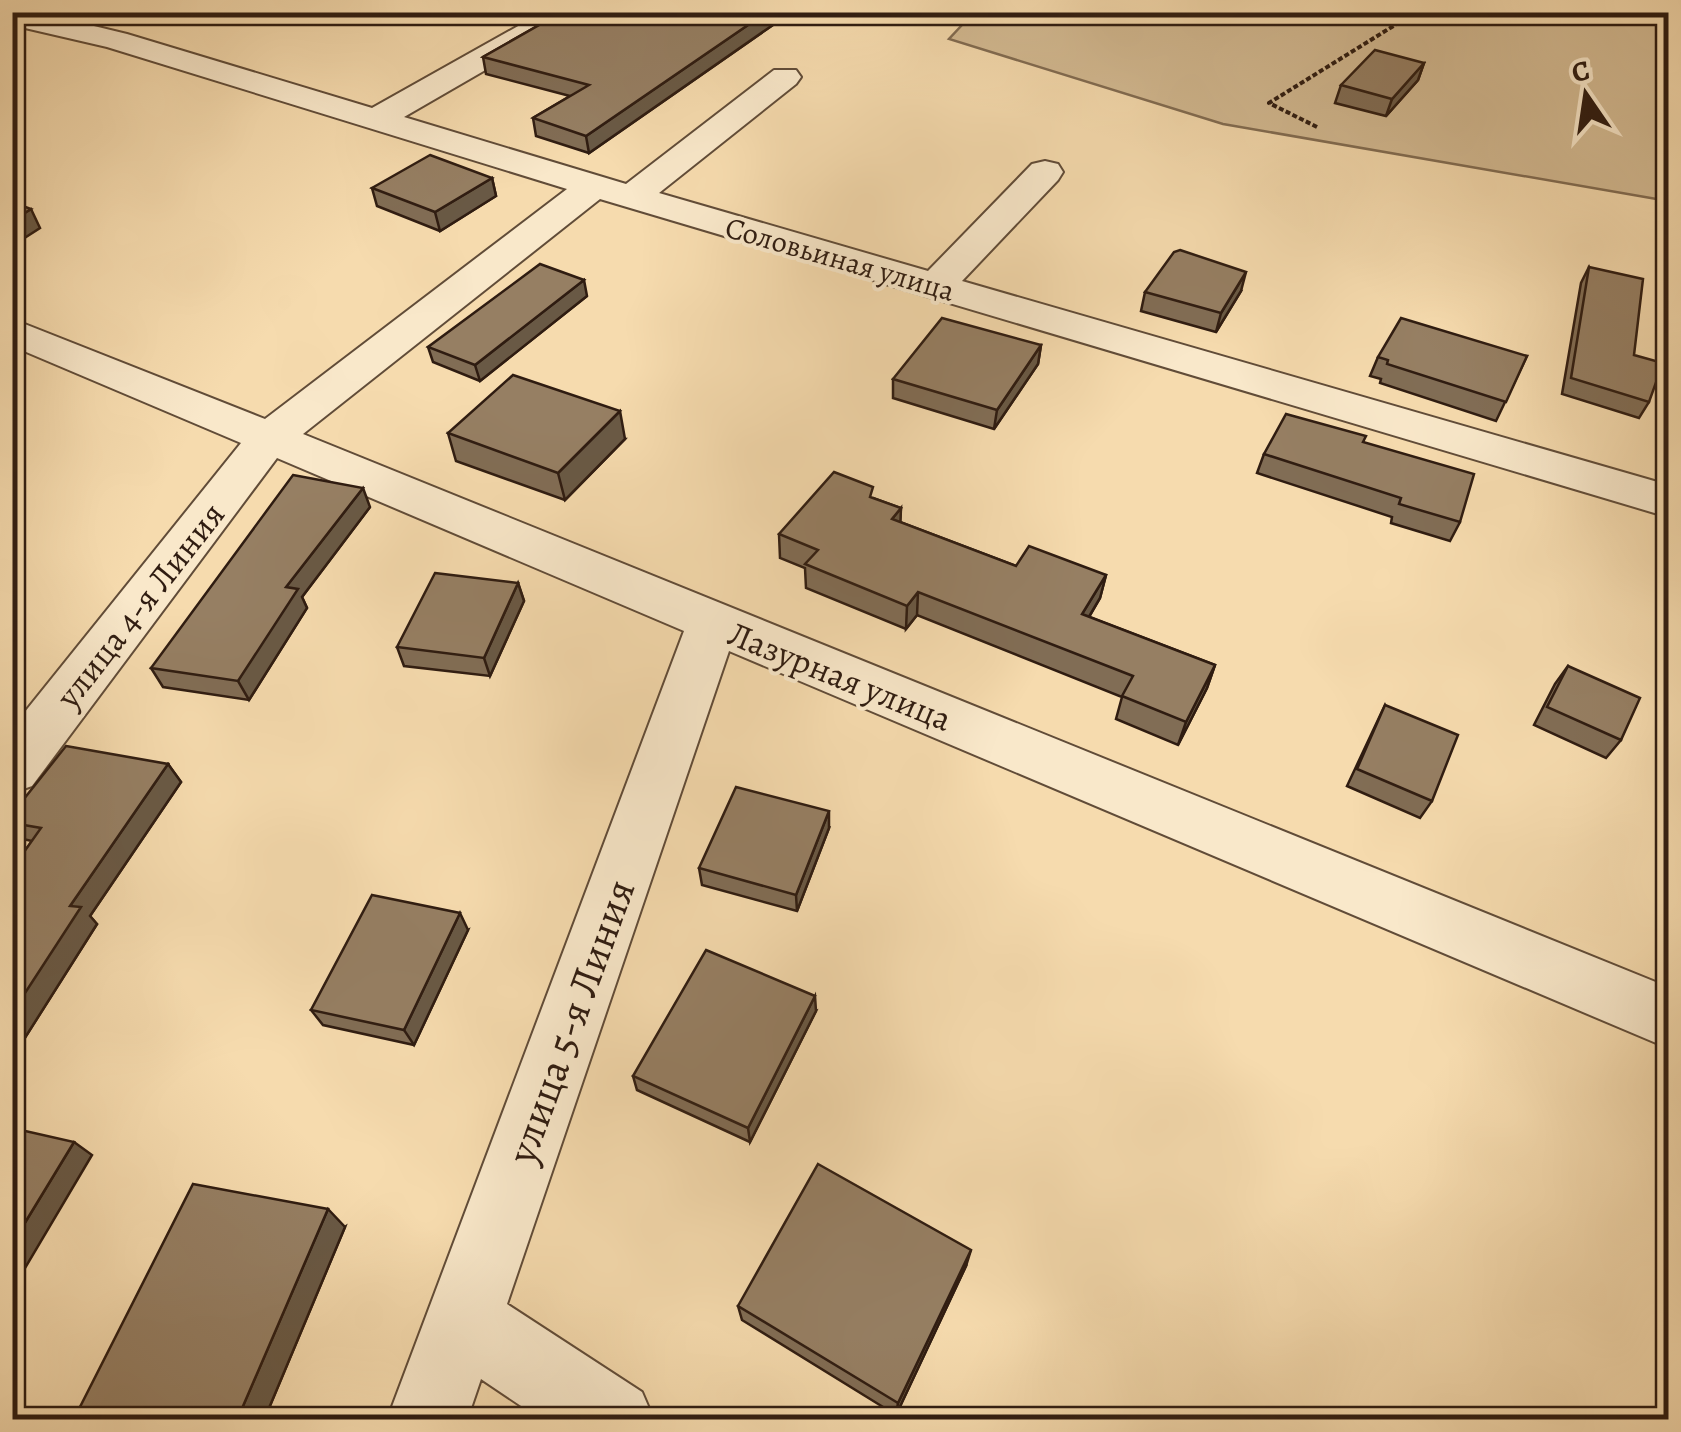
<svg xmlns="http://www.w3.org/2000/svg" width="1681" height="1432" font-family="Alegreya,serif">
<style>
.green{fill:#d4bb93;stroke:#826c52;stroke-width:2.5}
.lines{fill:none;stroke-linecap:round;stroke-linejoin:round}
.minor-casing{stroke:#614c38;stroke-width:4}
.path{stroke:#2f1c11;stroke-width:4;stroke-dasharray:5 2.5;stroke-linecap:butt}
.minor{fill:#f9e8ca;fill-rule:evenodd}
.wall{fill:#816d55;stroke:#2f1c11;stroke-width:2.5}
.shaded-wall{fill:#695945;stroke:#2f1c11;stroke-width:2.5}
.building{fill:#967f63;stroke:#2f1c11;stroke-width:2.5}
.labels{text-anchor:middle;stroke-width:8;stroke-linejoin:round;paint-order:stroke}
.far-street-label{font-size:30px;fill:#2f1c11;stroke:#f9e8ca}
.street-label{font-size:35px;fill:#2f1c11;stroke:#f9e8ca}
.near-street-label{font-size:42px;fill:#2f1c11;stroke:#f9e8ca}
</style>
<rect width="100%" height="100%" fill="#f6dbae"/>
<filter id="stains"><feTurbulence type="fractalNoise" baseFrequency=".002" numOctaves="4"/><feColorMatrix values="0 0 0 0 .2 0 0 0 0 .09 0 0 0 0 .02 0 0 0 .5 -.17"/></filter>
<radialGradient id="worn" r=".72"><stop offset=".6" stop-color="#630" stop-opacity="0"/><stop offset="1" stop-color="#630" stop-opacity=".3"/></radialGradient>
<!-- green -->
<polygon class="green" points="919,13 1668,13 1668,201 1223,124 949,39 962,25"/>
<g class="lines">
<defs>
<polygon id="minor" points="12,12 36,12 127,34 372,108 536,16 558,16 562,22 558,28 404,117 626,184 774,70 796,70 801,77 796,84 659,193 928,271 1032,164 1045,161 1058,164 1063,172 1058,180 962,281 1668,485 1668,517 600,199 303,434 1668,987 1668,1048 729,651 507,1304 642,1392 654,1420 542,1420 481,1379 467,1420 387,1420 684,631 277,458 32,786 12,793 12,728 241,443 12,346 12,319 265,419 567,189 107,47 12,25"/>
</defs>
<!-- minor casing -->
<use href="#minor" class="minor-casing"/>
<!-- path -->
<polyline class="path" points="1317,127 1269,103 1416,12"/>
<!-- minor -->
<use href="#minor" class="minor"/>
</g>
<!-- wall -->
<g class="wall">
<polygon points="562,12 780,12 780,20 589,153 536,136 533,118 570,96 486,74 483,57"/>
<polygon points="1424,63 1418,80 1386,116 1335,103 1341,85"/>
<polygon points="492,178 496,196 440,231 377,206 372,188"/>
<polygon points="1589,267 1649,402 1639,418 1562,394 1581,283"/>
<polygon points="1241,291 1216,332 1141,311 1145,292"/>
<polygon points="587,296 480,381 433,362 428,347"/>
<polygon points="1041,345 1038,364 994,429 893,398 893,379"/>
<polygon points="1527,356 1496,421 1380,383 1381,379 1370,376 1378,357"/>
<polygon points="448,433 625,439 565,500 456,461"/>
<polygon points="1363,442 1460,522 1450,541 1391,523 1392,517 1257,473 1264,454"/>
<polygon points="873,498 901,508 900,522 1016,566 1106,575 1100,598 1089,617 1215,665 1207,688 1178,745 1116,719 1122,697 917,615 906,629 806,588 805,568 780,558 779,534"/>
<polygon points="370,507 302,597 307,608 249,700 163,687 151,668"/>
<polygon points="518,583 524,601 490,676 404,666 397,647"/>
<polygon points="1568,666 1621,740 1606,758 1534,725 1555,684"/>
<polygon points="1385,705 1432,801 1420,818 1347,786"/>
<polygon points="168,764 181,782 90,916 97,924 21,1044 12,1042 12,869 32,841 23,839 12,828 12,814"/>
<polygon points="829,828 797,911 702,885 699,868"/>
<polygon points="468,930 414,1045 323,1025 311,1010"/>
<polygon points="816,1011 750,1142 637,1090 633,1076"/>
<polygon points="345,1227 264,1420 113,1420 80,1407"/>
<polygon points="966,1266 896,1415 742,1320 738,1306"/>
</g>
<!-- shaded-wall -->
<g class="shaded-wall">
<polygon points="767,12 780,12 780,20 589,153 586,136"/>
<polygon points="1424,63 1418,80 1386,116 1392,99"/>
<polygon points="492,178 496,196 440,231 435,212"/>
<polygon points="31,209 40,228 12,246 12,221"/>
<polygon points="1246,272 1241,291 1216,332 1221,313"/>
<polygon points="584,280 587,296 480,381 475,365"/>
<polygon points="1041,345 1038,364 994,429 997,410"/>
<polygon points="620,411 625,439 565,500 558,473"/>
<polygon points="363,488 370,507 302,597 307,608 249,700 238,681 286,587"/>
<polygon points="901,508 900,532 892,519"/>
<polygon points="1106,575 1100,598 1077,637 1082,614"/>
<polygon points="518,583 524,601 490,676 484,658"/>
<polygon points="918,592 917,615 906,629 907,606"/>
<polygon points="1215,665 1207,688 1178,745 1186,722"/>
<polygon points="168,764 181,782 90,916 97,924 21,1044 12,1037 12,1013 70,906"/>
<polygon points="829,811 829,828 797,911 796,895"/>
<polygon points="460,913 468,930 414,1045 404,1030"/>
<polygon points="815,996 816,1011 750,1142 748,1128"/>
<polygon points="74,1142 92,1155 12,1290 12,1244"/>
<polygon points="328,1209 345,1227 264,1420 237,1420"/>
<polygon points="971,1250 966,1266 896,1415 898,1403"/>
</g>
<!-- building -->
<g class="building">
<polygon points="767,12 586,136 533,118 589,85 483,57 562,12"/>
<polygon points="1375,50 1424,63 1392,99 1341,85"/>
<polygon points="430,155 492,178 435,212 372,188"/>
<polygon points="12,202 31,209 12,221"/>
<polygon points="1180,250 1246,272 1221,313 1145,292 1174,252"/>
<polygon points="540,264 584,280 475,365 428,347"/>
<polygon points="1589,267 1643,279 1634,355 1663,363 1649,402 1571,378"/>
<polygon points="942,318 1041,345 997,410 893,379"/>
<polygon points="1401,318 1527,356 1506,402 1387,364 1388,360 1378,357"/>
<polygon points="513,375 620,411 558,473 448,433"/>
<polygon points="1286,414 1366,436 1363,442 1474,474 1460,522 1399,504 1401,498 1264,454"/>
<polygon points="834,472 873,487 870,497 901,508 892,519 1016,566 1029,546 1106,575 1082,614 1215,665 1186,722 1122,696 1133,676 918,592 907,606 805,564 818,550 779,534"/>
<polygon points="293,475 363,488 286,587 298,589 238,681 151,668"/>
<polygon points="435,573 518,583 484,658 397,647"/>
<polygon points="1568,666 1640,698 1621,740 1547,707"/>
<polygon points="1385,705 1458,735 1432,801 1357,769"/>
<polygon points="66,746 168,764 70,906 81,907 12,1013 12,869 41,828 12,823 12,814"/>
<polygon points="736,787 829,811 796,895 699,868"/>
<polygon points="372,895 460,913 404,1030 311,1010"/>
<polygon points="706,950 815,996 748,1128 633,1076"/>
<polygon points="12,1128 74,1142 12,1244"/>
<polygon points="818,1164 971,1250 898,1403 738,1306"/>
<polygon points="193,1184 328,1209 237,1420 136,1420 80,1407"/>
</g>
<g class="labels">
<!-- far-street labels -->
<g class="far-street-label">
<text transform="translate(840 259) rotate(16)" y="10">Соловьиная улица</text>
</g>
<!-- street labels -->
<g class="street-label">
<text transform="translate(140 605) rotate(-52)" y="12">улица 4-я Линия</text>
<text transform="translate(840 676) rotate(22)" y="12">Лазурная улица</text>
</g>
<!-- near-street labels -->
<g class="near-street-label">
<text transform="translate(570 1021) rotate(-70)" y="15">улица 5-я Линия</text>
</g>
</g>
<!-- margin -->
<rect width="1681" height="1432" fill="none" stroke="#f6dbae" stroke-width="50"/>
<rect x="15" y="15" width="1651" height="1402" fill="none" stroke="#2f1c11" stroke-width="5"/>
<rect x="25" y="25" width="1631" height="1382" fill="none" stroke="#2f1c11" stroke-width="2.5"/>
<!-- north arrow -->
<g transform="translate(1586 95) rotate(347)" stroke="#f9e8ca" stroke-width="8" paint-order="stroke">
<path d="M0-8L18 38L0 25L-18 38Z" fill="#2f1c11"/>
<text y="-15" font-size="28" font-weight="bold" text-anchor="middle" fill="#2f1c11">С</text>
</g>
<rect width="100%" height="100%" filter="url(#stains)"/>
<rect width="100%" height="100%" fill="url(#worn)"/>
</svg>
